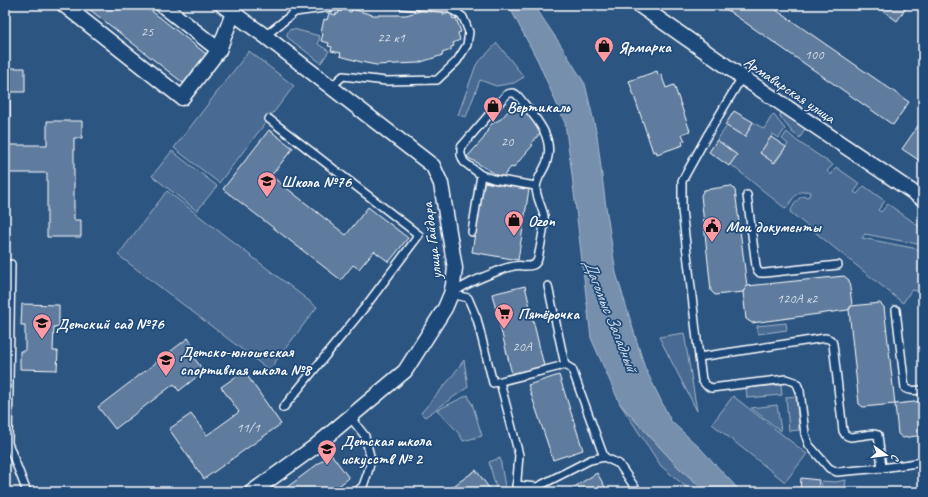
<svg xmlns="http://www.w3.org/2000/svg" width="928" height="497" font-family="Caveat,sans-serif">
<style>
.green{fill:#486b92;stroke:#a4b5c8}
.water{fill:#748fad;stroke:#acbcce}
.building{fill:#5e7c9f;stroke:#fff}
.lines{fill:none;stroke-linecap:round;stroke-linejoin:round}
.service-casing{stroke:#fff;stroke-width:10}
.minor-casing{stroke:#fff;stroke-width:17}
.service{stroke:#1f4a7a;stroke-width:7}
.minor{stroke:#1f4a7a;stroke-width:14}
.labels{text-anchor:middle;stroke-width:3.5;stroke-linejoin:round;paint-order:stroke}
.number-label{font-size:14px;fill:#d7dee7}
.poi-label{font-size:16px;font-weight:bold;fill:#fff;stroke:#1f4a7a;text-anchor:start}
.street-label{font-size:16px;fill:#fff;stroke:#1f4a7a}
.water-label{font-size:17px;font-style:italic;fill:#d5dde6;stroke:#1f4a7a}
</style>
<rect width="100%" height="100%" fill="#2c5582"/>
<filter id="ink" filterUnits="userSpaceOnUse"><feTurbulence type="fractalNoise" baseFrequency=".025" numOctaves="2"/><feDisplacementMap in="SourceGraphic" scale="8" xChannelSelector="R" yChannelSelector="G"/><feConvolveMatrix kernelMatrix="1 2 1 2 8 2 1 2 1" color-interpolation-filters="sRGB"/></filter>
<g filter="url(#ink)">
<!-- green -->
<g class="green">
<polygon points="293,29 320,36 318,44 329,51 321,63 287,37 287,34 289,30"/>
<polygon points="497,43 524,77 514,83 496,86 480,80 466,117 458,115 476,65"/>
<polygon points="249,51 294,86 219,183 174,148"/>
<polygon points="781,113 783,113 805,128 800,138 793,133 781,118 780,115"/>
<path d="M773 114 785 129 779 138 773 134 760 153 775 163 788 144 782 139 787 132 797 141 833 165 827 171 831 175 836 167 860 184 854 192 857 194 864 186 885 201 878 210 881 212 888 204 923 229V245L865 234 862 238 923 250V295L918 291 912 290 910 292 903 303 790 212C794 205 798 194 808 197L811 192C797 188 793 199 786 209L730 164 737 155 717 140 727 126 744 136 753 122 764 129Z"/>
<polygon points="172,151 217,186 197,211 152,176"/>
<polygon points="167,191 317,307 269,370 118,255"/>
<polygon points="786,323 787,330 758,334 757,326"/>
<polygon points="684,333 697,411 659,337"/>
<polygon points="464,360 468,387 425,417 421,413 450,379"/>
<polygon points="781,385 782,395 747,398 746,388"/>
<path d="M468 395 471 403H472L482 436 463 441C460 432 444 418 437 410Z"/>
<polygon points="733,396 807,454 785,482 712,424"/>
<polygon points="796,396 799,430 789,431 786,397"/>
<polygon points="620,404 679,468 707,492 692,492 661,466"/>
<polygon points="777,405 781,431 751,408"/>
<polygon points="500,458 506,492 497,492 489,462"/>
<polygon points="846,480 844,492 820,492 822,481 835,482"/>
</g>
<!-- water -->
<polygon class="water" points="505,5 534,5 562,47 585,84 597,135 605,200 616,273 645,368 671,421 700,448 741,492 707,492 679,468 620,404 591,338 571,167 565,123 538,61 511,10"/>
<!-- building -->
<g class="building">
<polygon points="84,5 144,5 210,57 187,86"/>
<polygon points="720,5 769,5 909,102 893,125"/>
<polygon points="875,5 908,5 897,21"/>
<polygon points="342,9 351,12 352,9 373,15 406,15 427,9 429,12 438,9 438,11 442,10 444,15 451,12 453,19 456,18 461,32 458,33 460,40 453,43 454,46 451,47 451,50 442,53 443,55 418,63 376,65 361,62 340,56 341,53 331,51 332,47 328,46 329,43 321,41 323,34 321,33 324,19 327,20 329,13 336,15 336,13 338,14 339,11 341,12"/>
<polygon points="5,68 25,68 25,92 10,92 10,145 5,145"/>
<polygon points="657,71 658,75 661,74 666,88 674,85 690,131 682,134 685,141 682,142 683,145 657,154 656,151 653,152 629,81"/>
<polygon points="518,100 541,132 531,144 533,145 513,168 511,167 502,178 467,157 484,138 489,127 493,123 501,119"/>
<polygon points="734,111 753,122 745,137 725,125"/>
<polygon points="47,121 82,121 82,138 74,138 74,220 81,220 81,237 47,237 47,173 5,173 5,145 47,145"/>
<polygon points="920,123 923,124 923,163 902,149"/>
<polygon points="269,130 293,148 271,176 274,178 346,235 368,207 408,238 389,262 374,251 359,269 353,265 341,280 223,189"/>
<polygon points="771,137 786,147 774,163 760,153"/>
<polygon points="717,140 737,155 729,166 709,152"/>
<polygon points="483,182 529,189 518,260 472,252"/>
<polygon points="731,186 735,190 747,286 743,292 715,295 711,291 701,195 704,190"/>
<polygon points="844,276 849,280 852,305 848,310 752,323 746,319 743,292 747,286"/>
<polygon points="525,286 544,366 512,374 492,294"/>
<polygon points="880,303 884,307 895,404 863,407 859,404 849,310 851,306"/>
<polygon points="22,304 59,305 59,326 54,327 53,351 58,351 57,370 20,369 20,351 25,351 25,325 21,325"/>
<polygon points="188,338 200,354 194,358 204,371 179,391 174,384 115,429 98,407"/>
<polygon points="244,371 281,424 204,479 169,429 191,414 207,435 239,412 221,387"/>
<polygon points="559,375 583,450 553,460 528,385"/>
<polygon points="923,401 923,435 903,438 898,434 895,404"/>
<polygon points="331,454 349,478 331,492 289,492 286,488"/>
<polygon points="476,470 492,492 445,492"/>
<polygon points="597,473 608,492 566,492"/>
<polygon points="801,478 819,480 818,492 800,490"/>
</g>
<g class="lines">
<defs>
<g id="service">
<polyline points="265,36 295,12 346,5"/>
<path d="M742 77 708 134 682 181V210L699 357 825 338C830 339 832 340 833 344L843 431C845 435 846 436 851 437L873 434 878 435 882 468"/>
<polyline points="331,87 343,76 386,81 437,80 457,61 467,45 469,32 463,17 456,12 448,8 402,5"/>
<polyline points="269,119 419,235 365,307 283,408"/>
<polyline points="747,195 756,266 757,270 760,273 765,273 838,265"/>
<polyline points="472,232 481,175"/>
<polyline points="11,264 8,443 27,492"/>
<polyline points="548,286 565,365 572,369 604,457"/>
<path d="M453 293C465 284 478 279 493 273 498 271 504 268 510 267 514 266 519 265 523 266 530 266 535 267 538 259 540 247 545 228 544 216 542 207 537 199 536 189 536 178 544 171 547 161 555 135 532 114 518 96 514 92 511 92 506 95L461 147V155L464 162 481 175 493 179 536 186"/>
<polyline points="451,294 468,298 477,319 493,383 565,365"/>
<path d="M896 310 905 388C910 392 917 390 923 390"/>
<polyline points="699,357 702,380 706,385 711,388 786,379 795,382 797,384 800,391 805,434 809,445 829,468 837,472 882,468 923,462"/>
<polyline points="500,382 519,455 516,492"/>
<polyline points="350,417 365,436 371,460 368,472 363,486 356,492"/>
<polyline points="516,485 537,487 590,460 604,457 619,464 638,492"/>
</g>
<g id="minor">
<polyline points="64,5 182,98 219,50"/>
<polyline points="162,5 219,50 233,13"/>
<polyline points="222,5 265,36 433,166 441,184 455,268 453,285 451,294 445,308 405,371 313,448 252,492"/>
<polyline points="639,5 742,77 923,199"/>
</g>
</defs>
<!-- service casing -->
<use href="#service" class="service-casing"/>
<!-- minor casing -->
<use href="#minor" class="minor-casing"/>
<!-- service -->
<use href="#service" class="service"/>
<!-- minor -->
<use href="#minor" class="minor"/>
</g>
</g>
<!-- icons -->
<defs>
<symbol id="shop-pin" viewBox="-11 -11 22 30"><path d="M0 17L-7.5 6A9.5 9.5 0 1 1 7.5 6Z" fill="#ff9aa2" stroke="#1f4a7a"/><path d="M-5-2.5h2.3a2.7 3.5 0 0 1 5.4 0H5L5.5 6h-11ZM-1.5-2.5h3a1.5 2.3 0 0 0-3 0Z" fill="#111"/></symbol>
<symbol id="school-pin" viewBox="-11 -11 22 30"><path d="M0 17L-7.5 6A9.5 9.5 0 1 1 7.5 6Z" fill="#ff9aa2" stroke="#1f4a7a"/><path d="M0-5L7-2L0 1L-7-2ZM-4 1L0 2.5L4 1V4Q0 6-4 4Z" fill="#111"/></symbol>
<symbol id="civic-pin" viewBox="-11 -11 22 30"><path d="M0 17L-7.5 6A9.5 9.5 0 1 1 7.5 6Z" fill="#ff9aa2" stroke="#1f4a7a"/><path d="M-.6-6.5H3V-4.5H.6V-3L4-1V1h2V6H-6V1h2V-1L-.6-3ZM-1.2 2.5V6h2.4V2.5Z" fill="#111"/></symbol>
<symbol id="supermarket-pin" viewBox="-11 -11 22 30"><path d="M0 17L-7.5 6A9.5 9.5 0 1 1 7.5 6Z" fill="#ff9aa2" stroke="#1f4a7a"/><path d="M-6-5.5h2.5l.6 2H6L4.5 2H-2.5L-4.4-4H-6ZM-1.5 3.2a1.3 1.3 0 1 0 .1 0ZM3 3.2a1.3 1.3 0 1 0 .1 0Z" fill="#111"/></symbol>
</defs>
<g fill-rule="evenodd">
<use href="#shop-pin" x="593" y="35" width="22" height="30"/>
<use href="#shop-pin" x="482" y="95" width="22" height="30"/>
<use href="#school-pin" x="256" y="170" width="22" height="30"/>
<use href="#shop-pin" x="503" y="209" width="22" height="30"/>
<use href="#civic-pin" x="701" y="215" width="22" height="30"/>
<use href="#supermarket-pin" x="493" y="302" width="22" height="30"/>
<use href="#school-pin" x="31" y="312" width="22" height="30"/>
<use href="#school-pin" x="155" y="349" width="22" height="30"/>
<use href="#school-pin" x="316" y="438" width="22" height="30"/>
</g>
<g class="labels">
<!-- number labels -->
<g class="number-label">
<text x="147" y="36">25</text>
<text x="391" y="42">22 к1</text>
<text x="814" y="59">100</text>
<text x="507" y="146">20</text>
<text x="797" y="303">120А к2</text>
<text x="522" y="351">20А</text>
<text x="248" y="432">11/1</text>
</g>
<!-- poi labels -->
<g class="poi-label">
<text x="618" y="52">Ярмарка</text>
<text x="507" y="112">Вертикаль</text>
<text x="281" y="187">Школа №76</text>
<text x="528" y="226">Ozon</text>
<text x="726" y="232">Мои документы</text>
<text x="518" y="319">Пятёрочка</text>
<text x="56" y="329">Детский сад №76</text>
<text x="180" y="357">Детско-юношеская<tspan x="180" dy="18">спортивная школа №8</tspan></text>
<text x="341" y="446">Детская школа<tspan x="341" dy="18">искусств № 2</tspan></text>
</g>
<!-- street labels -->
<g class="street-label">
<text transform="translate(790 89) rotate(34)" y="6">Армавирская улица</text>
<text transform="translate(431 241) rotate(-97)" y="6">улица Гайдара</text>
</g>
<!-- water labels -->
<g class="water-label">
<text transform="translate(611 315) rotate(68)" y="6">Дагомыс Западный</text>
</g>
</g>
<!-- margin -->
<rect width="928" height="497" fill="none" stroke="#1f4a7a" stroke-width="20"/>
<rect x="10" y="10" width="908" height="477" fill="none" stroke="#fff" stroke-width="1.5" filter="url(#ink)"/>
<!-- north arrow -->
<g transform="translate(886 455) rotate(104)" stroke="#1f4a7a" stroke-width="3" paint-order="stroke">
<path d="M0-3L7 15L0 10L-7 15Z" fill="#ffffff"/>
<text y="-6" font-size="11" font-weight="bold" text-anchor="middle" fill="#ffffff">С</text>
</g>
</svg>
